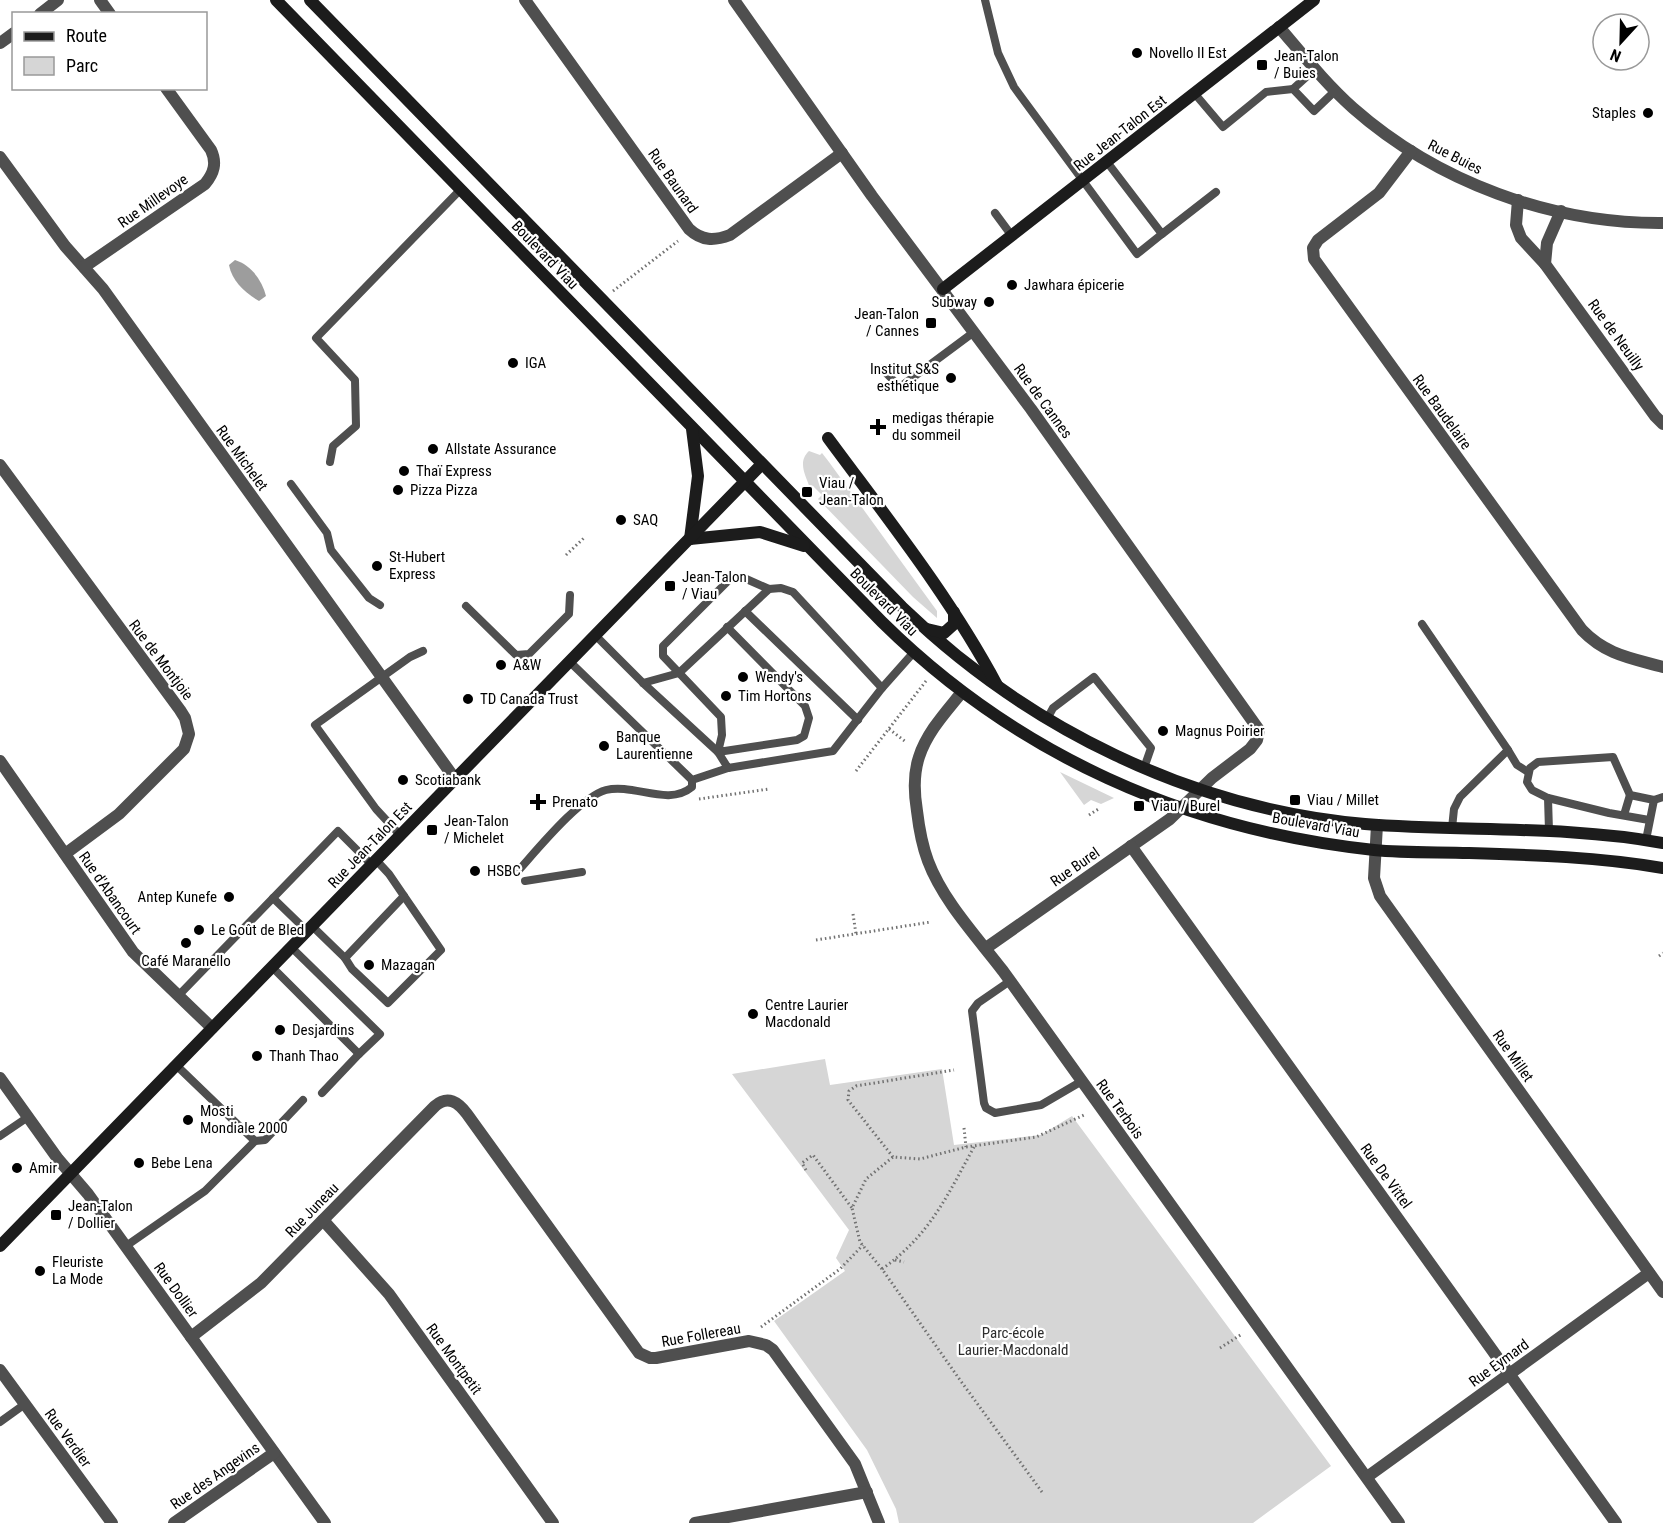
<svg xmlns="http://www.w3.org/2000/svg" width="1663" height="1523" font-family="'Roboto Condensed',sans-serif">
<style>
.green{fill:#d6d6d6}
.water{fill:#9d9d9d}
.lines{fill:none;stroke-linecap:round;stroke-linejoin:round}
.path{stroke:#717171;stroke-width:3;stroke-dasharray:1.5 3;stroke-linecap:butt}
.lane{stroke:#4f4f4f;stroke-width:8}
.street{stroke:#4f4f4f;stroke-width:12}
.secondary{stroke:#1c1c1c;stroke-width:12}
.poi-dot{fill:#000;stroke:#fff;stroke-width:2}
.labels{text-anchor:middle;stroke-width:4.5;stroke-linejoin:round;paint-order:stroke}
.poi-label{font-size:15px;fill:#000;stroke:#fff;text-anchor:start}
.street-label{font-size:15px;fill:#000;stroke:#fff}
.park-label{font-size:15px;fill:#2d2d2d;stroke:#fff}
</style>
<rect width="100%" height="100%" fill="#fff"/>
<!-- green -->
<g class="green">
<path d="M809 451 820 455 822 453 829 462 937 611V618L913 597 818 499 822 495 813 486 810 488C806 476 797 462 809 451Z"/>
<polygon points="1060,772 1114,798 1101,804 1091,800 1084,805"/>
<polygon points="825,1059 830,1085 942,1069 954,1145 1041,1135 1072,1116 1331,1466 1253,1523 899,1523 896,1509 867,1450 774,1321 845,1271 836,1258 849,1230 732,1074"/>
</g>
<!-- water -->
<path class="water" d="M235 260C251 265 262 280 266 296L259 301C245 293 232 281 229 265Z"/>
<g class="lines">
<!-- path -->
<g class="path">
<polyline points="613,291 678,241"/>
<polyline points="566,555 585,537"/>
<polyline points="889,729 906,742"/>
<polyline points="856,771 926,681"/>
<polyline points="699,799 769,789"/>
<polyline points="1089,815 1100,808"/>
<polyline points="853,914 856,934"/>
<polyline points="816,940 931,922"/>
<polyline points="1659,956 1663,953"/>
<polyline points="964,1128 966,1147"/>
<polyline points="893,1157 848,1100 849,1091 856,1086 954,1070"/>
<polyline points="806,1170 802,1163 813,1155 852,1208"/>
<polyline points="895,1260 904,1262"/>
<path d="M882 1269C930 1235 947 1196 974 1147"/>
<polyline points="761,1327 840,1269 863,1245"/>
<polyline points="1220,1348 1242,1334"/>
<polyline points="1042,1492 960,1380 882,1269 860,1242 852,1208 866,1179 893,1157 920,1159 966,1147 1036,1137 1084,1115"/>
</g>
<!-- lane -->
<g class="lane">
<polyline points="985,0 998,53 1014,87 1137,254 1162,234"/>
<polyline points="1293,89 1315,69"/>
<polyline points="1195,94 1223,127 1266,92 1293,89 1314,111 1335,91"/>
<polyline points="1107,162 1162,234 1216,192"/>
<polyline points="995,213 1012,236"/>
<polyline points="882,369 900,387 974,332"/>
<polyline points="330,462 333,446 356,426 355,380 316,338 461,189"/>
<polyline points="291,484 327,533 331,550 369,598 380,605"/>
<polyline points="466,606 516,655 529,654 569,614 570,595"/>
<polyline points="745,611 858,720"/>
<polyline points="1422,624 1508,750 1460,797 1454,809 1452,828"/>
<polyline points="727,627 805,706 809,718 804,736 797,740 718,752 722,735 721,717 663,656 663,646 732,577 744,578 769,589"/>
<polyline points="596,636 643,683 718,752 728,768 833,751 882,688 914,652"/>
<polyline points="570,662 692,780 728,768"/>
<polyline points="643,683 679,673 769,589 781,588 793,592 882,688"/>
<polyline points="1047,719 1053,708 1094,677 1151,748 1144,768"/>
<polyline points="1508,750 1517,765 1528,772"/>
<polyline points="1548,798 1609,813 1649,820"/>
<polyline points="1624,815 1630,795"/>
<polyline points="1549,831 1548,798 1532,790 1527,782 1530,768 1538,762 1613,757 1630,795 1654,800 1663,797"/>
<polyline points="400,835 376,809 315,725 410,657 423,651"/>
<polyline points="1646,840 1654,800"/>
<path d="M518 871C537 850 580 797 606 790 634 783 668 807 692 787V780"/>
<polyline points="525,881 582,872"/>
<polyline points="273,898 307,931"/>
<polyline points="312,926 345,958 404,896 389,874 376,860"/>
<polyline points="345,958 352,969 388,1003 441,950 404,896"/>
<polyline points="272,967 359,1054 380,1034 291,947"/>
<polyline points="1010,981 978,1003 972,1011 984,1103 986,1108 995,1113 1041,1105 1082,1081"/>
<polyline points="178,996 338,831 372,865"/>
<polyline points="322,1093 359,1054"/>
<polyline points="0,1136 28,1117"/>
<polyline points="255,1141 265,1140 303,1100"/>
<polyline points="126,1246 205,1191 255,1141 176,1065"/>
<polyline points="0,1422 25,1404"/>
</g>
<!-- street -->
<g class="street">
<polyline points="100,0 110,14"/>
<path d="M525 0 689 229C702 241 714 241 730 235L842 153"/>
<polyline points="734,0 872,196 1031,409 1259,730 1257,740 1250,749 1212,778 1170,819 986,948"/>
<polyline points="40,14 58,0"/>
<path d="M1279 27C1303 55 1326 84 1353 108 1437 182 1551 224 1663 223"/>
<polyline points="0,43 14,33"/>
<path d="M1411 151 1379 193 1318 240 1313 248 1314 259 1582 630C1606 655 1631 658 1663 667"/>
<polyline points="0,157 65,246 103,289 455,779"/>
<polyline points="1518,200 1516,225 1521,238 1545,264 1655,416 1663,424"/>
<polyline points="1545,264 1547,243 1561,211"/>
<path d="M84 267 205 184C214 173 217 163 211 150L166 88"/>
<polyline points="0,465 180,710 185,718 189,734 184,749 119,814 65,854"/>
<path d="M962 692C946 712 927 732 919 757 913 775 914 793 917 811 919 828 922 845 928 861 943 901 977 937 1003 971L1399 1523"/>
<polyline points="0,761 133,952 212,1028"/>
<polyline points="1377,825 1374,878 1380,896 1663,1292"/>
<polyline points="1131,846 1616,1523"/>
<polyline points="0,1078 58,1159 88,1194 325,1523"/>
<polyline points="323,1220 389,1294 553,1523"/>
<path d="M191 1337 261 1283 435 1106C448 1095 458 1102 467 1114L639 1353 650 1358H656L749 1341 766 1345 773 1350 855 1464 879 1523"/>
<polyline points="0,1370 112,1523"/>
<polyline points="1367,1477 1649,1273"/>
<polyline points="174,1523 274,1453"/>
<polyline points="695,1523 867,1492"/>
</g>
<!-- secondary -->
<g class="secondary">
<path d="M276 0 882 622C1017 755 1185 830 1374 850 1405 853 1437 852 1469 853 1534 855 1599 857 1663 868"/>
<path d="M310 0 902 607C1026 727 1191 809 1365 824 1464 832 1565 825 1663 843"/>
<polyline points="943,289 1314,0"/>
<path d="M828 438C887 518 950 597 997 685"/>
<polyline points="690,539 760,532 804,546"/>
<polyline points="690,539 698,476 692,429"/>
<polyline points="927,629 944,633 954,624 954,612"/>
<polyline points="0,1246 762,464"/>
</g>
</g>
<!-- markers -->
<g class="poi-dot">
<circle cx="1137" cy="53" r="6"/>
<rect x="1256" y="59" width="12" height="12" rx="3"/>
<circle cx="1648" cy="113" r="6"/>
<circle cx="1012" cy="285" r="6"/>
<circle cx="989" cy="302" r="6"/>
<rect x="925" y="317" width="12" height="12" rx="3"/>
<circle cx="513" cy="363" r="6"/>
<circle cx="951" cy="378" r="6"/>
<path d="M875 418h6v6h6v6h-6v6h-6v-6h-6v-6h6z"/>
<circle cx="433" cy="449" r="6"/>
<circle cx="404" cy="471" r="6"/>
<circle cx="398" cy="490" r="6"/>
<rect x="801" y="486" width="12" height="12" rx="3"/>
<circle cx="621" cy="520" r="6"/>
<circle cx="377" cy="566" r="6"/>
<rect x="664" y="580" width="12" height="12" rx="3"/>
<circle cx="501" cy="665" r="6"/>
<circle cx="743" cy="677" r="6"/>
<circle cx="726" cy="696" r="6"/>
<circle cx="468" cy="699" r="6"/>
<circle cx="1163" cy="731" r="6"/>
<circle cx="604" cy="746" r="6"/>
<circle cx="403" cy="780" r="6"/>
<rect x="1289" y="794" width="12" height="12" rx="3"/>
<path d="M535 793h6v6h6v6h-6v6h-6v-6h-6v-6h6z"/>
<rect x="1133" y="800" width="12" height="12" rx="3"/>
<rect x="426" y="824" width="12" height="12" rx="3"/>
<circle cx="475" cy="871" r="6"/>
<circle cx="229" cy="897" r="6"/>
<circle cx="199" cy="930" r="6"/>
<circle cx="186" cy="943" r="6"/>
<circle cx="369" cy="965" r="6"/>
<circle cx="753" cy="1014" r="6"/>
<circle cx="280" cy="1030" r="6"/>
<circle cx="257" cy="1056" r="6"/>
<circle cx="188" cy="1120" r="6"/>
<circle cx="139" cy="1163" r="6"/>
<circle cx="17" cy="1168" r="6"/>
<rect x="50" y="1209" width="12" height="12" rx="3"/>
<circle cx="40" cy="1271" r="6"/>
</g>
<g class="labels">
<!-- poi labels -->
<g class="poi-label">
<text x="1149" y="58">Novello II Est</text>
<text x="1274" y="61">Jean-Talon<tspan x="1274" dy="17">/ Buies</tspan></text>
<text x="1636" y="118" text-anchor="end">Staples</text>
<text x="1024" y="290">Jawhara épicerie</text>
<text x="977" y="307" text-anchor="end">Subway</text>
<text x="919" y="319" text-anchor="end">Jean-Talon<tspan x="919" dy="17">/ Cannes</tspan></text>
<text x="525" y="368">IGA</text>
<text x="939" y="374" text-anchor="end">Institut S&amp;S<tspan x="939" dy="17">esthétique</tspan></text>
<text x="892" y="423">medigas thérapie<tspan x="892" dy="17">du sommeil</tspan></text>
<text x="445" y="454">Allstate Assurance</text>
<text x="416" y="476">Thaï Express</text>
<text x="819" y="488">Viau /<tspan x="819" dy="17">Jean-Talon</tspan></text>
<text x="410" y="495">Pizza Pizza</text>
<text x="633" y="525">SAQ</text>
<text x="389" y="562">St-Hubert<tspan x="389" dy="17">Express</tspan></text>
<text x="682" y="582">Jean-Talon<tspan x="682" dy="17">/ Viau</tspan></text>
<text x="513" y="670">A&amp;W</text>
<text x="755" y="682">Wendy's</text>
<text x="738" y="701">Tim Hortons</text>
<text x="480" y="704">TD Canada Trust</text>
<text x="1175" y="736">Magnus Poirier</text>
<text x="616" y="742">Banque<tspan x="616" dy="17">Laurentienne</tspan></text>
<text x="415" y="785">Scotiabank</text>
<text x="1307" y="805">Viau / Millet</text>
<text x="552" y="807">Prenato</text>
<text x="1151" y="811">Viau / Burel</text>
<text x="444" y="826">Jean-Talon<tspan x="444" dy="17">/ Michelet</tspan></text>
<text x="487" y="876">HSBC</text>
<text x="217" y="902" text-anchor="end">Antep Kunefe</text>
<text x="211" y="935">Le Goût de Bled</text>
<text x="186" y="966" text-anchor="middle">Café Maranello</text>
<text x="381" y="970">Mazagan</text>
<text x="765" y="1010">Centre Laurier<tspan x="765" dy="17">Macdonald</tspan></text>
<text x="292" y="1035">Desjardins</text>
<text x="269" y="1061">Thanh Thao</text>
<text x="200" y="1116">Mosti<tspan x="200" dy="17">Mondiale 2000</tspan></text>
<text x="151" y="1168">Bebe Lena</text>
<text x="29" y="1173">Amir</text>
<text x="68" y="1211">Jean-Talon<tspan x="68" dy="17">/ Dollier</tspan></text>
<text x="52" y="1267">Fleuriste<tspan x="52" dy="17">La Mode</tspan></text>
</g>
<!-- street labels -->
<g class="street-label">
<text transform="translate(1120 133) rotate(-38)" y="5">Rue Jean-Talon Est</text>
<text transform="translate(1455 157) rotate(27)" y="5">Rue Buies</text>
<text transform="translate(673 181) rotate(55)" y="5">Rue Baunard</text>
<text transform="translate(153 201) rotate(-35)" y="5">Rue Millevoye</text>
<text transform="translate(545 255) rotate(46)" y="5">Boulevard Viau</text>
<text transform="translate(1616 335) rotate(54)" y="5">Rue de Neuilly</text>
<text transform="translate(1043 401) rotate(54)" y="5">Rue de Cannes</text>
<text transform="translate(1442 412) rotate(54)" y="5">Rue Baudelaire</text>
<text transform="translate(242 458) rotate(54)" y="5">Rue Michelet</text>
<text transform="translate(884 602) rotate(45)" y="5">Boulevard Viau</text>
<text transform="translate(161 660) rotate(53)" y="5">Rue de Montjoie</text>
<text transform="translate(1316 825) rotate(10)" y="5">Boulevard Viau</text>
<text transform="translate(370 845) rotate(-46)" y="5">Rue Jean-Talon Est</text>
<text transform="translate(1075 867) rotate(-35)" y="5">Rue Burel</text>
<text transform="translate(110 893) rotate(55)" y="5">Rue d'Abancourt</text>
<text transform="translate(1513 1056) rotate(55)" y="5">Rue Millet</text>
<text transform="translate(1120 1109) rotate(54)" y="5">Rue Terbois</text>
<text transform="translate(1386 1176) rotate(54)" y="5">Rue De Vittel</text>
<text transform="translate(312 1210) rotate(-46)" y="5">Rue Juneau</text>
<text transform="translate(176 1290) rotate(54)" y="5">Rue Dollier</text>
<text transform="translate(701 1335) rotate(-10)" y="5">Rue Follereau</text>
<text transform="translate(454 1359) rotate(54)" y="5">Rue Montpetit</text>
<text transform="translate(1499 1363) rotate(-36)" y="5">Rue Eymard</text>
<text transform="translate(68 1438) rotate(54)" y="5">Rue Verdier</text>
<text transform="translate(215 1476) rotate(-35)" y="5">Rue des Angevins</text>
</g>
<!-- park labels -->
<g class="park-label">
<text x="1013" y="1338">Parc-école<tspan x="1013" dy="17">Laurier-Macdonald</tspan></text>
</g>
</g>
<!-- legend -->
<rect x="12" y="12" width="195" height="78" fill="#ffffff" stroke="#999999" stroke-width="1.5"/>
<rect x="24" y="32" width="30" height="9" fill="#1c1c1c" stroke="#999999" stroke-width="1.5"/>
<text x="66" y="42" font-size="18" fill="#000000">Route</text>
<rect x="24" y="57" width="30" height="18" fill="#d6d6d6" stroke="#999999" stroke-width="1.5"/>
<text x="66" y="72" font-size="18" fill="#000000">Parc</text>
<!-- north arrow -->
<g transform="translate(1621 42) rotate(202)"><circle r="28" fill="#ffffff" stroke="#999999" stroke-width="1.5"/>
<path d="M0-4.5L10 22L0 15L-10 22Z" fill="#000000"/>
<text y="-9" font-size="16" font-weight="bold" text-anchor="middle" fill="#000000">N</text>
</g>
</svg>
